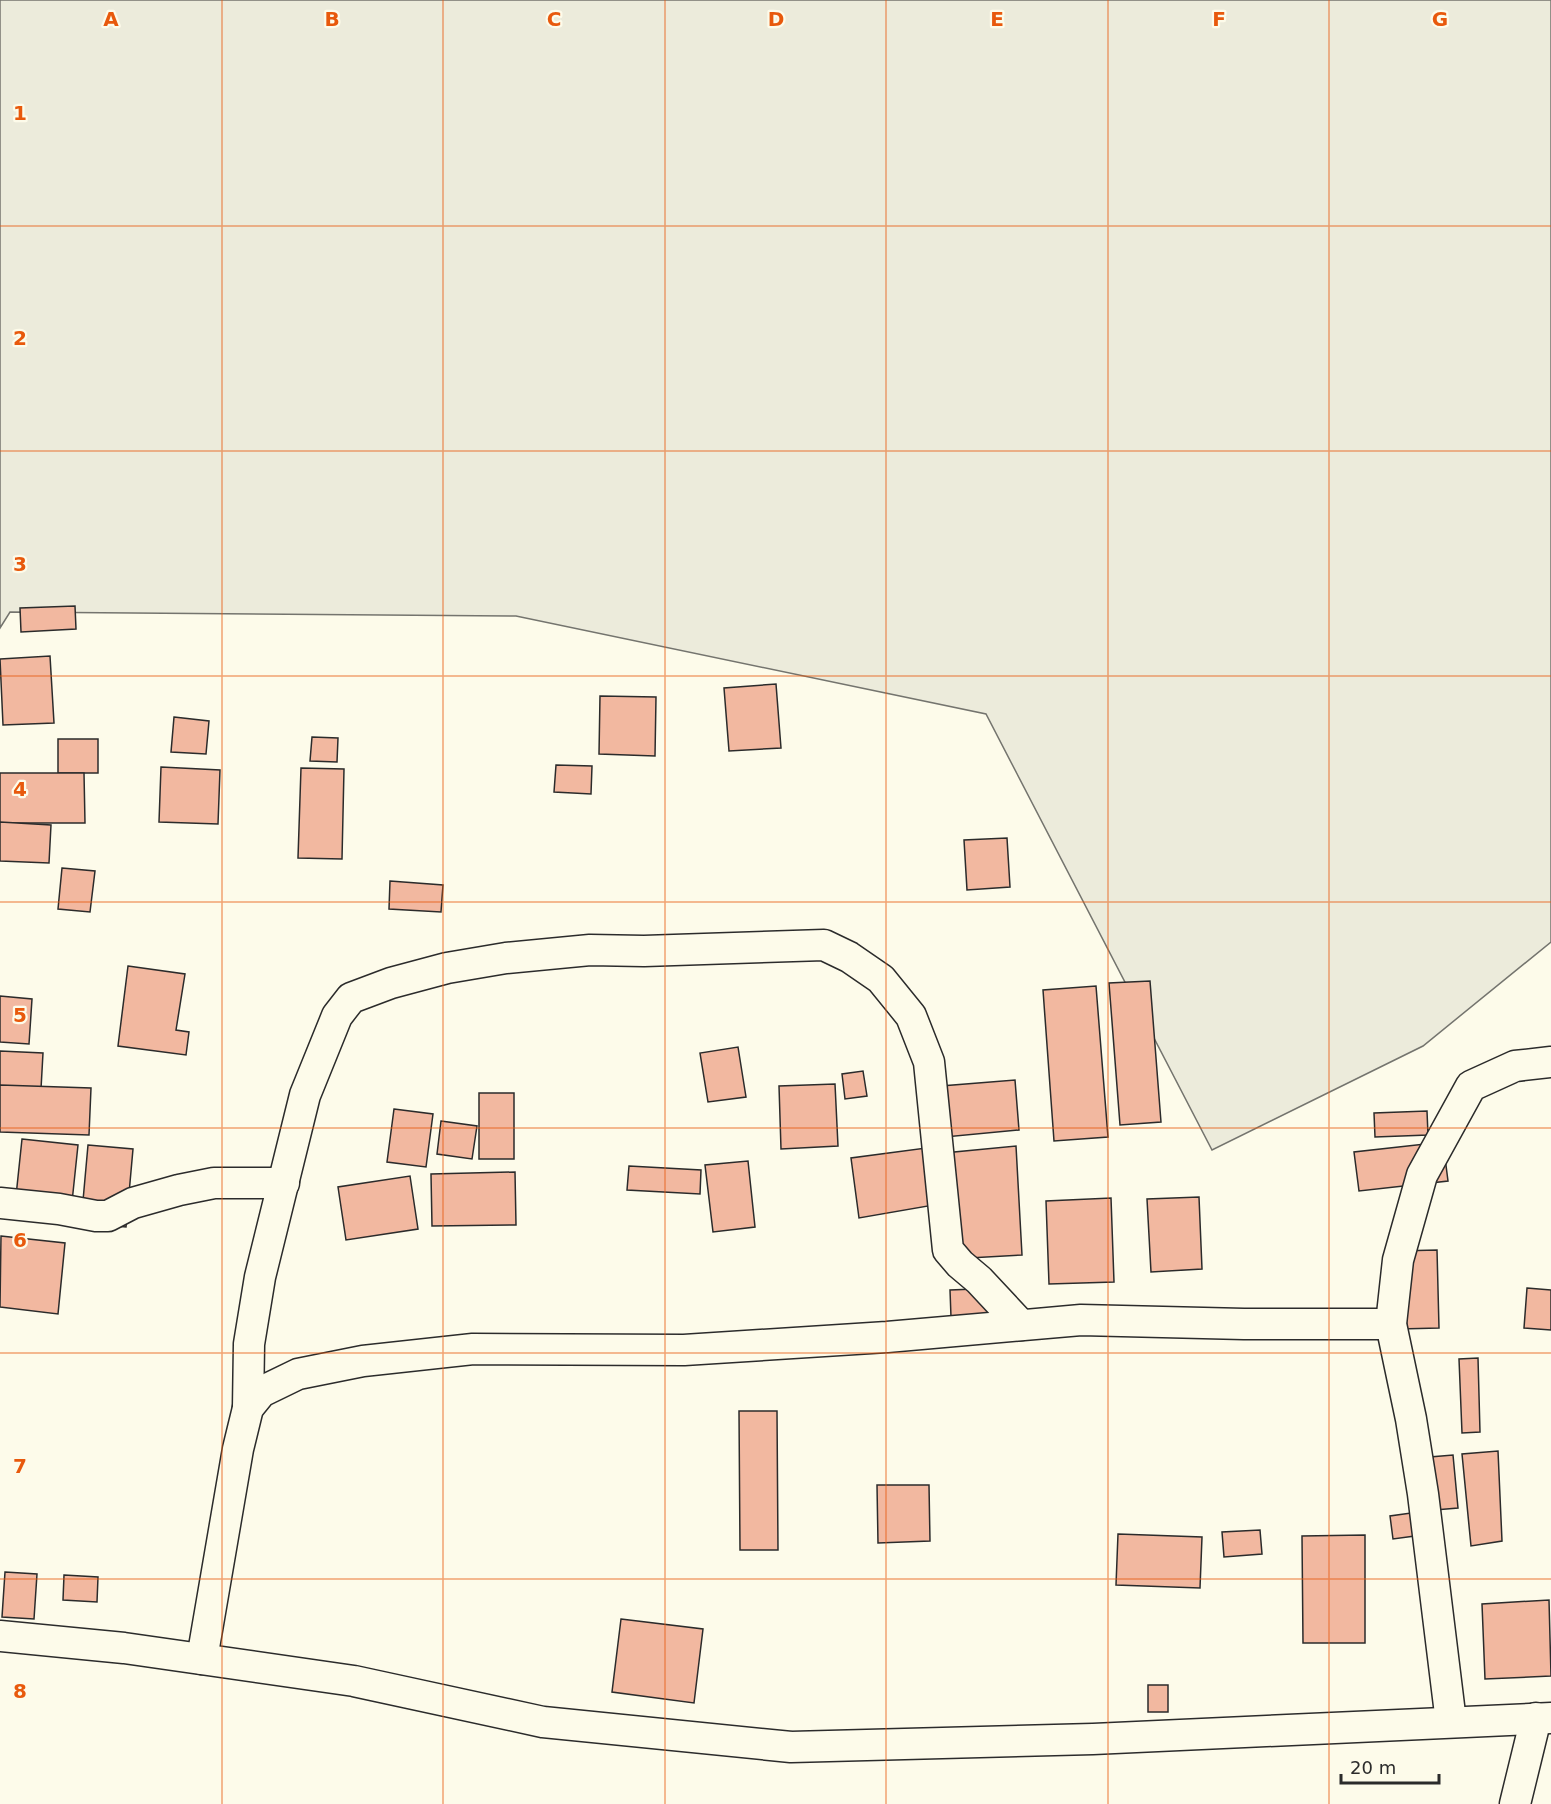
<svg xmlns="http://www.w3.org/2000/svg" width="1551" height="1804" font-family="'DejaVu Sans',sans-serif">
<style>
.green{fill:#ecebdb;stroke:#74746e;stroke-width:1.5}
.building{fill:#f2b8a0;stroke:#2b2b2b;stroke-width:1.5}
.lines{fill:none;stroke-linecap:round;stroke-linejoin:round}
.minor-casing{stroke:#2b2b2b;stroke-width:33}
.minor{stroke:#fdfbea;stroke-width:30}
.grid{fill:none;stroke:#e8590c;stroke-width:1.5;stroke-opacity:0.55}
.grid-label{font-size:20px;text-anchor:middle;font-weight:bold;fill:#e8590c;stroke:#fdfbea;stroke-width:4.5;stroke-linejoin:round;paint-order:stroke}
</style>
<rect width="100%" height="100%" fill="#fdfbea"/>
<!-- green -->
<polygon class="green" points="0,0 1551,0 1551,942 1423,1046 1212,1150 986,714 516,616 10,612 0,628"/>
<!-- building -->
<g class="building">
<polygon points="75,606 76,629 21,632 20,608"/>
<polygon points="50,656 54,723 3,725 0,659"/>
<polygon points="776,684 781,748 729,751 724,688"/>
<polygon points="600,696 656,697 655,756 599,754"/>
<polygon points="174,717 209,721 206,754 171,752"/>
<polygon points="312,737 338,738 337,762 310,761"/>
<rect x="58" y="739" width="40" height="34"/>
<polygon points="556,765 592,766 591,794 554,792"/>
<polygon points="161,767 220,770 218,824 159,822"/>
<polygon points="301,768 344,769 342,859 298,858"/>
<polygon points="0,773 84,773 85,823 0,823"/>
<polygon points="0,822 51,825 49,863 0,861"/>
<polygon points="1007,838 1010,887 967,890 964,840"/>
<polygon points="62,868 95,871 90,912 58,909"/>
<polygon points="390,881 443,885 441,912 389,909"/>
<polygon points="128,966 185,974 176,1030 189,1032 186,1055 118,1046"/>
<polygon points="1150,981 1161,1122 1120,1125 1109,983"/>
<polygon points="1096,986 1108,1137 1054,1141 1043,990"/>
<polygon points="0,996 32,999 29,1044 0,1042"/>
<polygon points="738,1047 746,1097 708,1102 700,1053"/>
<polygon points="0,1051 43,1053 41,1089 0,1086"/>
<polygon points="863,1071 867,1096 845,1099 842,1074"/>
<polygon points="1015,1080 1019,1130 945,1137 941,1086"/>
<polygon points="835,1084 838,1146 781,1149 779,1086"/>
<polygon points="0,1085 91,1088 89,1135 0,1132"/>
<rect x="479" y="1093" width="35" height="66"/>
<polygon points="394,1109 433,1114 426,1167 387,1162"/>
<polygon points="1427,1111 1428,1135 1375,1137 1374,1113"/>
<polygon points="441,1121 477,1126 472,1159 437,1154"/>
<polygon points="22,1139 78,1145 70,1221 14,1215"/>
<polygon points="1443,1142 1448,1181 1359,1191 1354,1152"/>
<polygon points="88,1145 133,1149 126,1227 81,1223"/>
<polygon points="1016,1146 1022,1255 951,1259 944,1153"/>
<polygon points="926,1148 934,1205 859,1218 851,1158"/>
<polygon points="748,1161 755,1227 713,1232 705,1165"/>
<polygon points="629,1166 701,1170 700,1194 627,1190"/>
<polygon points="515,1172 516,1225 432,1226 431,1174"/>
<polygon points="410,1176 418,1229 346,1240 338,1187"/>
<polygon points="1199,1197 1202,1269 1151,1272 1147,1199"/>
<polygon points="1111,1198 1114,1282 1049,1284 1046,1201"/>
<polygon points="1,1236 65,1243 58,1314 0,1307"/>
<polygon points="1437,1250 1439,1328 1399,1329 1397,1251"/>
<polygon points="1001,1288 1002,1314 951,1317 950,1290"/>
<polygon points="1527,1288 1551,1290 1551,1330 1524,1328"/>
<polygon points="1478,1358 1480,1432 1462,1433 1459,1359"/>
<polygon points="739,1411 777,1411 778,1550 740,1550"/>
<polygon points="1498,1451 1502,1541 1471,1546 1462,1454"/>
<polygon points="1453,1455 1458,1508 1435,1510 1430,1457"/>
<polygon points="877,1485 929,1485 930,1541 878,1543"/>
<polygon points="1418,1512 1422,1535 1393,1539 1390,1516"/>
<polygon points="1260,1530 1262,1554 1224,1557 1222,1532"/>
<polygon points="1118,1534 1202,1537 1200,1588 1116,1585"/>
<polygon points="1365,1535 1365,1643 1303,1643 1302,1536"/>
<polygon points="5,1572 37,1574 34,1619 2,1617"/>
<polygon points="64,1575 98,1577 97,1602 63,1600"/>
<polygon points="1549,1600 1551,1676 1485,1679 1482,1604"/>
<polygon points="621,1619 703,1629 694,1703 612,1692"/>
<rect x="1148" y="1685" width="20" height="27"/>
</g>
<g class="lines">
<defs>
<g id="minor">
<polyline points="0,1203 59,1209 96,1216 108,1216 133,1203 179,1190 214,1183 284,1183"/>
<polyline points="248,1408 249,1344 260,1277 305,1095 337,1016 351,998 391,983 447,968 506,958 590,950 644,951 824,945 849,957 881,979 911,1016 929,1062 948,1250 960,1264 979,1280 1021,1325"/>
<polyline points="0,1636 124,1648 354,1681 543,1722 791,1747 1093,1739 1551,1718"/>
<polyline points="202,1659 238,1449 248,1408 261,1392 298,1374 363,1361 473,1349 684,1350 887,1337 1081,1320 1244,1324 1391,1324"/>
<polyline points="1451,1722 1423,1494 1411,1419 1391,1324 1398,1260 1422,1175 1471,1086 1515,1066 1551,1062"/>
<polyline points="1515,1804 1536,1718"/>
</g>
</defs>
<!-- minor casing -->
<use href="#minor" class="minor-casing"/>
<!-- minor -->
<use href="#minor" class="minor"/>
</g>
<!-- grid -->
<path class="grid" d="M222 0V1804M443 0V1804M665 0V1804M886 0V1804M1108 0V1804M1329 0V1804M0 226H1551M0 451H1551M0 676H1551M0 902H1551M0 1128H1551M0 1353H1551M0 1579H1551"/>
<g class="grid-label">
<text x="111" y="26">A</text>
<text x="332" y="26">B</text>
<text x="554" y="26">C</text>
<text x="776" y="26">D</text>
<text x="997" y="26">E</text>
<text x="1219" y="26">F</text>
<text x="1440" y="26">G</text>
<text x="20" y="120">1</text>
<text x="20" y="345">2</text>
<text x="20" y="571">3</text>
<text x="20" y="796">4</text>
<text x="20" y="1022">5</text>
<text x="20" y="1247">6</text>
<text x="20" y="1473">7</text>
<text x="20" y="1698">8</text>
</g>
<!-- scale -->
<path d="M1341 1774v9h98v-9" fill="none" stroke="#2b2b2b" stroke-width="3"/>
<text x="1350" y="1774" font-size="18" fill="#2b2b2b" stroke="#fdfbea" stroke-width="4.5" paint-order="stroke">20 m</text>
</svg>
